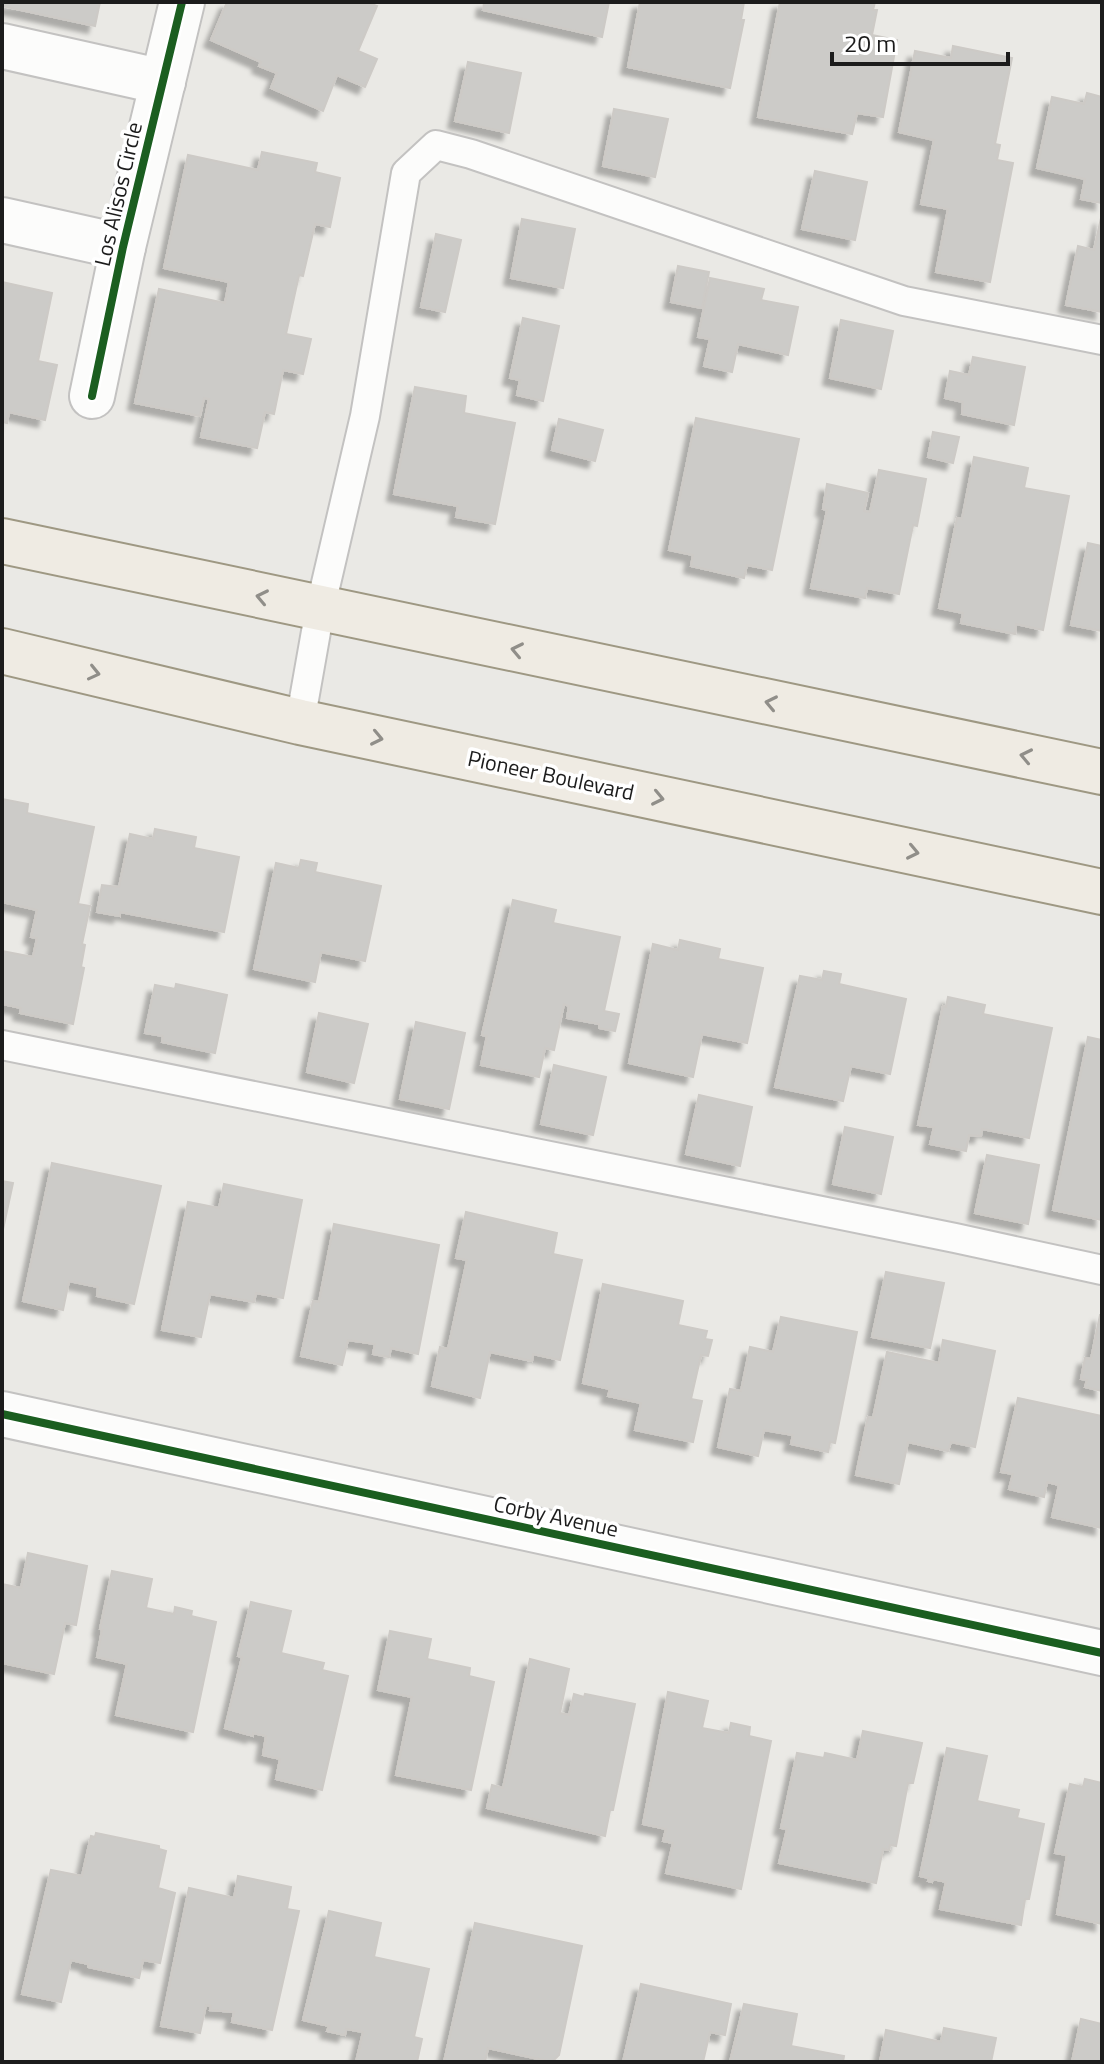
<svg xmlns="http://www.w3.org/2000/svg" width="1104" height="2064" font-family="'Titillium Web',sans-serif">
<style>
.building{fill:#cccbc8;stroke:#cdcac6;stroke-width:2;filter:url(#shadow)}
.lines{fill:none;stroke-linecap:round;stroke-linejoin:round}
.lane-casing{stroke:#c3c2c1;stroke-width:32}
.street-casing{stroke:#c3c2c1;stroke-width:48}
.primary-casing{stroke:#9e9883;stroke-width:48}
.lane{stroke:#fcfcfb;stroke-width:28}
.street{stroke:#fcfcfb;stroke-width:44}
.primary{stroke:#efebe3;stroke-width:44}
.cycleway-casing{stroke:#fff;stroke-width:13}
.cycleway{stroke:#1b5e20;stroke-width:8}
.oneway{stroke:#908e89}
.labels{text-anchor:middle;stroke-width:7;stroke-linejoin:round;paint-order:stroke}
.street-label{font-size:22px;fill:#1c1c1c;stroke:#fff}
</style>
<defs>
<filter id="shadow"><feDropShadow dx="-7" dy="7" stdDeviation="2" flood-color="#0004"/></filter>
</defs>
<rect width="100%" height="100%" fill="#eae9e5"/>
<!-- building -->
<g class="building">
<polygon points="2,2 100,2 95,26 2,6"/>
<polygon points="227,2 367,2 377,6 358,51 377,59 365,87 337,75 323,111 271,88 277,73 259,66 261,62 211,40"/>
<polygon points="484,2 609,2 602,37 483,10"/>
<polygon points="640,2 744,2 741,20 744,20 730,88 628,67"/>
<polygon points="780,2 875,2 873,10 877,10 872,35 897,40 883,117 857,113 852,134 758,117"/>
<polygon points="953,46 1012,58 995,144 1000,145 997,160 1013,163 990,282 936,272 948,209 921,204 934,140 899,132 915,51 951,58"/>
<polygon points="468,62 521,73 509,133 455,121"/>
<polygon points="1087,93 1102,97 1102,203 1081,199 1085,179 1037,168 1052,97 1084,104"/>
<polygon points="614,109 668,119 655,177 603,166"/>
<polygon points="262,152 317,163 315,172 340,178 330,227 315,224 303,276 299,275 286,334 311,339 303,374 283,370 274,414 265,412 257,448 201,437 209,399 204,398 200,416 135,403 159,289 225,303 229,282 164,268 188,155 258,170"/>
<polygon points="815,171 867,182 855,240 802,229"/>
<polygon points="1101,218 1102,218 1102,312 1066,305 1078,246 1094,250"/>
<polygon points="522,219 575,229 563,288 511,278"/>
<polygon points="436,234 461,240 445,312 421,307"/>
<polygon points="678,266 709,272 702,308 671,302"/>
<polygon points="710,278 764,289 761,300 798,307 788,355 738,344 732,372 704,366 710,339 698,337"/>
<polygon points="2,282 52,293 38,361 57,365 45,420 9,412 7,423 2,422"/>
<polygon points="523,318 559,326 543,401 517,395 520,380 510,378"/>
<polygon points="841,320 893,331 881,389 830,378"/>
<polygon points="973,357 1025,367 1014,425 962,414 963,402 945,398 950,371 969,375"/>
<polygon points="415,387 466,396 464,413 515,423 495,524 456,517 458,506 394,494"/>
<polygon points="696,418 799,439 772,570 747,565 744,578 691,566 693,555 669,550"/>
<polygon points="559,419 603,430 595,461 552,450"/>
<polygon points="933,432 959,437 953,463 928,457"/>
<polygon points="974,457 1028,468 1024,488 1069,496 1043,630 1016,624 1015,634 961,623 963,613 939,608 957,518 962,519"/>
<polygon points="879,470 926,479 917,526 913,525 899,594 867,588 865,598 811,588 827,510 823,509 827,484 868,493 864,511 870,512"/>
<polygon points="1088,543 1102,546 1102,631 1071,625"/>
<polygon points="2,799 28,804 27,813 94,827 78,904 90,906 82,944 85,945 81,967 84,968 73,1024 20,1013 21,1008 2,1004 2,951 33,957 37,938 31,937 37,910 2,902"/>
<polygon points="155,829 196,837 194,848 239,857 224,932 120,912 120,916 97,912 102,885 119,887 130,834 153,839"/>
<polygon points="301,860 317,863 315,872 381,886 365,961 321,952 315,982 254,969 276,863 299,868"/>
<polygon points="513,900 556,910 553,923 620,937 604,1011 619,1014 615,1031 599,1028 599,1024 567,1018 569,1006 564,1004 554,1050 545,1048 539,1077 481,1065 487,1036 482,1035"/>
<polygon points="680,940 720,949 718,959 763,968 747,1043 702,1034 693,1077 629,1063 653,944 678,950"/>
<polygon points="824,971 841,974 839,984 906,999 890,1074 851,1066 843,1101 775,1087 800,976 822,980"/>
<polygon points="176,984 227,995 215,1053 162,1042 163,1036 145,1033 155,985 175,989"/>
<polygon points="948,997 985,1005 983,1014 1052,1028 1029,1138 982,1129 981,1136 969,1135 966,1151 930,1144 934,1127 918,1125 943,1006 946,1007"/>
<polygon points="319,1013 368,1024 354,1083 307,1072"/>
<polygon points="416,1022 465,1033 449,1109 400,1099"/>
<polygon points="1088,1037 1102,1040 1102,1220 1053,1210"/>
<polygon points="554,1065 606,1077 593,1135 541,1124"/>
<polygon points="699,1095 752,1107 740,1166 686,1154"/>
<polygon points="845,1127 893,1137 881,1194 833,1184"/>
<polygon points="987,1155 1039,1165 1028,1224 975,1213"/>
<polygon points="52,1163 161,1186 134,1304 97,1296 98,1287 69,1281 63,1310 23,1301"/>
<polygon points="2,1181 13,1183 2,1234"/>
<polygon points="224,1184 302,1200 283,1298 256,1293 254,1302 210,1294 201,1337 162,1330 188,1202 219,1208"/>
<polygon points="466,1212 557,1233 553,1254 582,1260 560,1360 533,1354 532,1361 490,1352 480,1398 432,1386 440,1347 448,1349 467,1260 456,1258"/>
<polygon points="334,1224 439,1245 418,1354 391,1348 389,1357 373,1354 375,1344 348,1340 342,1365 301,1356 313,1301 319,1302"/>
<polygon points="886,1272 944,1283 930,1348 872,1337"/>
<polygon points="603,1284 683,1301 678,1325 707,1331 705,1339 712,1340 708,1356 701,1355 691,1399 702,1401 693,1442 635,1430 641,1403 608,1396 610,1389 583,1383"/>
<polygon points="1100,1315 1102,1315 1102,1391 1085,1387 1087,1380 1081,1379 1085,1358 1091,1359"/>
<polygon points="781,1317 857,1332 835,1443 830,1442 828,1452 791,1444 793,1435 764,1430 758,1456 718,1447 730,1389 741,1391 750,1347 773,1352"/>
<polygon points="943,1340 995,1351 975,1447 951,1442 948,1451 908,1442 899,1484 856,1475 868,1417 873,1418 887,1352 939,1363"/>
<polygon points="1018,1398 1102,1416 1102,1528 1052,1517 1059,1485 1047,1482 1044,1497 1009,1489 1013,1474 1001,1472"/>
<polygon points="28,1553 87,1566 76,1625 65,1623 54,1674 2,1663 2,1584 21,1588"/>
<polygon points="112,1571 152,1579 146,1608 174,1614 175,1607 192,1611 191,1616 216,1622 193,1732 116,1715 127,1664 97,1657 102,1630 100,1629"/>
<polygon points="251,1602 291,1611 281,1653 324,1663 322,1670 348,1676 322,1790 276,1779 280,1759 263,1755 266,1736 253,1733 253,1736 225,1728 242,1657 238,1656"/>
<polygon points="390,1631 431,1639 427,1659 470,1668 469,1676 494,1682 471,1790 396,1775 412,1697 378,1690"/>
<polygon points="530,1659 569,1669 560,1713 569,1715 574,1694 584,1697 585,1694 635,1704 613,1810 610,1810 605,1836 487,1808 492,1785 503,1788"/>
<polygon points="668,1692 708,1701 702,1728 729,1733 731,1723 750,1727 749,1736 771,1741 741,1889 666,1873 673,1843 663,1841 666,1829 643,1824"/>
<polygon points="863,1731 922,1743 913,1783 908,1783 896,1846 890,1845 889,1850 883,1849 876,1883 779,1863 787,1829 781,1828 797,1753 824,1758 825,1753 857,1760"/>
<polygon points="947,1748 987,1756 977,1801 1019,1810 1017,1818 1044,1824 1029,1899 1025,1899 1021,1925 940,1909 946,1882 933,1879 932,1882 928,1881 929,1878 920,1876"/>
<polygon points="1085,1779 1102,1783 1102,1924 1057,1914 1067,1855 1055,1853 1070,1784 1083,1787"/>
<polygon points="96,1833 159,1846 159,1849 166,1851 158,1888 175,1893 160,1963 143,1960 139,1978 88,1967 88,1964 71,1960 61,2002 22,1994 51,1870 82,1876 91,1836 95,1837"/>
<polygon points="238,1876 291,1887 287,1909 299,1911 272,2030 232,2022 234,2012 210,2010 211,2006 206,2005 200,2033 161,2026 189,1888 234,1898"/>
<polygon points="329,1911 381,1923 374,1957 429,1969 414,2037 422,2039 417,2062 356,2062 363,2032 346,2029 345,2035 327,2031 329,2026 303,2020"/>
<polygon points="475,1923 582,1946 559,2055 552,2062 488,2048 485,2062 444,2062"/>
<polygon points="641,1984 731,2004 725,2035 710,2032 703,2062 623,2062"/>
<polygon points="744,2004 797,2014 791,2046 844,2056 843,2062 730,2062"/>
<polygon points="1081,2019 1102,2024 1102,2062 1072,2062"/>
<polygon points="944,2028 996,2038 991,2062 880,2062 886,2030 941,2042"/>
</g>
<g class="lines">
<defs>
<g id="lane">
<polyline points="300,722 320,609 365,416 406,173 436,145 471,154 904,301 1102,340"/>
<polyline points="2,1045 955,1238 1102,1270"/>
</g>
<g id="street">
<polyline points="2,46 163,82"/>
<polyline points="2,220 123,247"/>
<polyline points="92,396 123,247 182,2"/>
<polyline points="2,1414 1102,1653"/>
</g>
<g id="primary">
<polyline points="2,541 1102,772"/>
<polyline points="2,651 300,722 1102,892"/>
</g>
</defs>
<!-- lane casing -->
<use href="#lane" class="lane-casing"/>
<!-- street casing -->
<use href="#street" class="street-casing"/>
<!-- primary casing -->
<use href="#primary" class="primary-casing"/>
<!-- lane -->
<use href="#lane" class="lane"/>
<!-- street -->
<use href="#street" class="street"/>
<!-- primary -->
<use href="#primary" class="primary"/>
<defs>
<g id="cycleway">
<polyline points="92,396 123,247 182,2"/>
<polyline points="2,1414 1102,1653"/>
</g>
</defs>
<!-- cycleway casing -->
<use href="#cycleway" class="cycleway-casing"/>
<!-- cycleway -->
<use href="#cycleway" class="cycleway"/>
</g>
<!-- one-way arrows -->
<defs><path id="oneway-chevron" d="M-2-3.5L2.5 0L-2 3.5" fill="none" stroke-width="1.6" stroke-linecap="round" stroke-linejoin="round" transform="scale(2)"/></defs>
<g class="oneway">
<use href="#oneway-chevron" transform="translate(262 597) rotate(-168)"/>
<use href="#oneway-chevron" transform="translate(517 650) rotate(-168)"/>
<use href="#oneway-chevron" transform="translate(94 673) rotate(13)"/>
<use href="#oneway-chevron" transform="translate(771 703) rotate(-168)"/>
<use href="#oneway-chevron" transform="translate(377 738) rotate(12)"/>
<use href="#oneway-chevron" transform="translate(1026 756) rotate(-168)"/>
<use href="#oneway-chevron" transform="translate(658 798) rotate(12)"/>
<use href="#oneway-chevron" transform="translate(913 852) rotate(12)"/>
</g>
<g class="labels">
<!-- street labels -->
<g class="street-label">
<text transform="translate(118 194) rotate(-77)" y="8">Los Alisos Circle</text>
<text transform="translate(551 775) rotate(12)" y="8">Pioneer Boulevard</text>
<text transform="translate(556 1516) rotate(12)" y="8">Corby Avenue</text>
</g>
</g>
<!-- border -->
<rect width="1104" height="2064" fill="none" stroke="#1c1c1c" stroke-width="8"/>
<!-- scale -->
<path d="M832 52v12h176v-12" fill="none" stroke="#1c1c1c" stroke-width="4"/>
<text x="844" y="52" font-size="24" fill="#1c1c1c" stroke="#ffffff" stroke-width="6" paint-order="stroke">20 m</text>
</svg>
